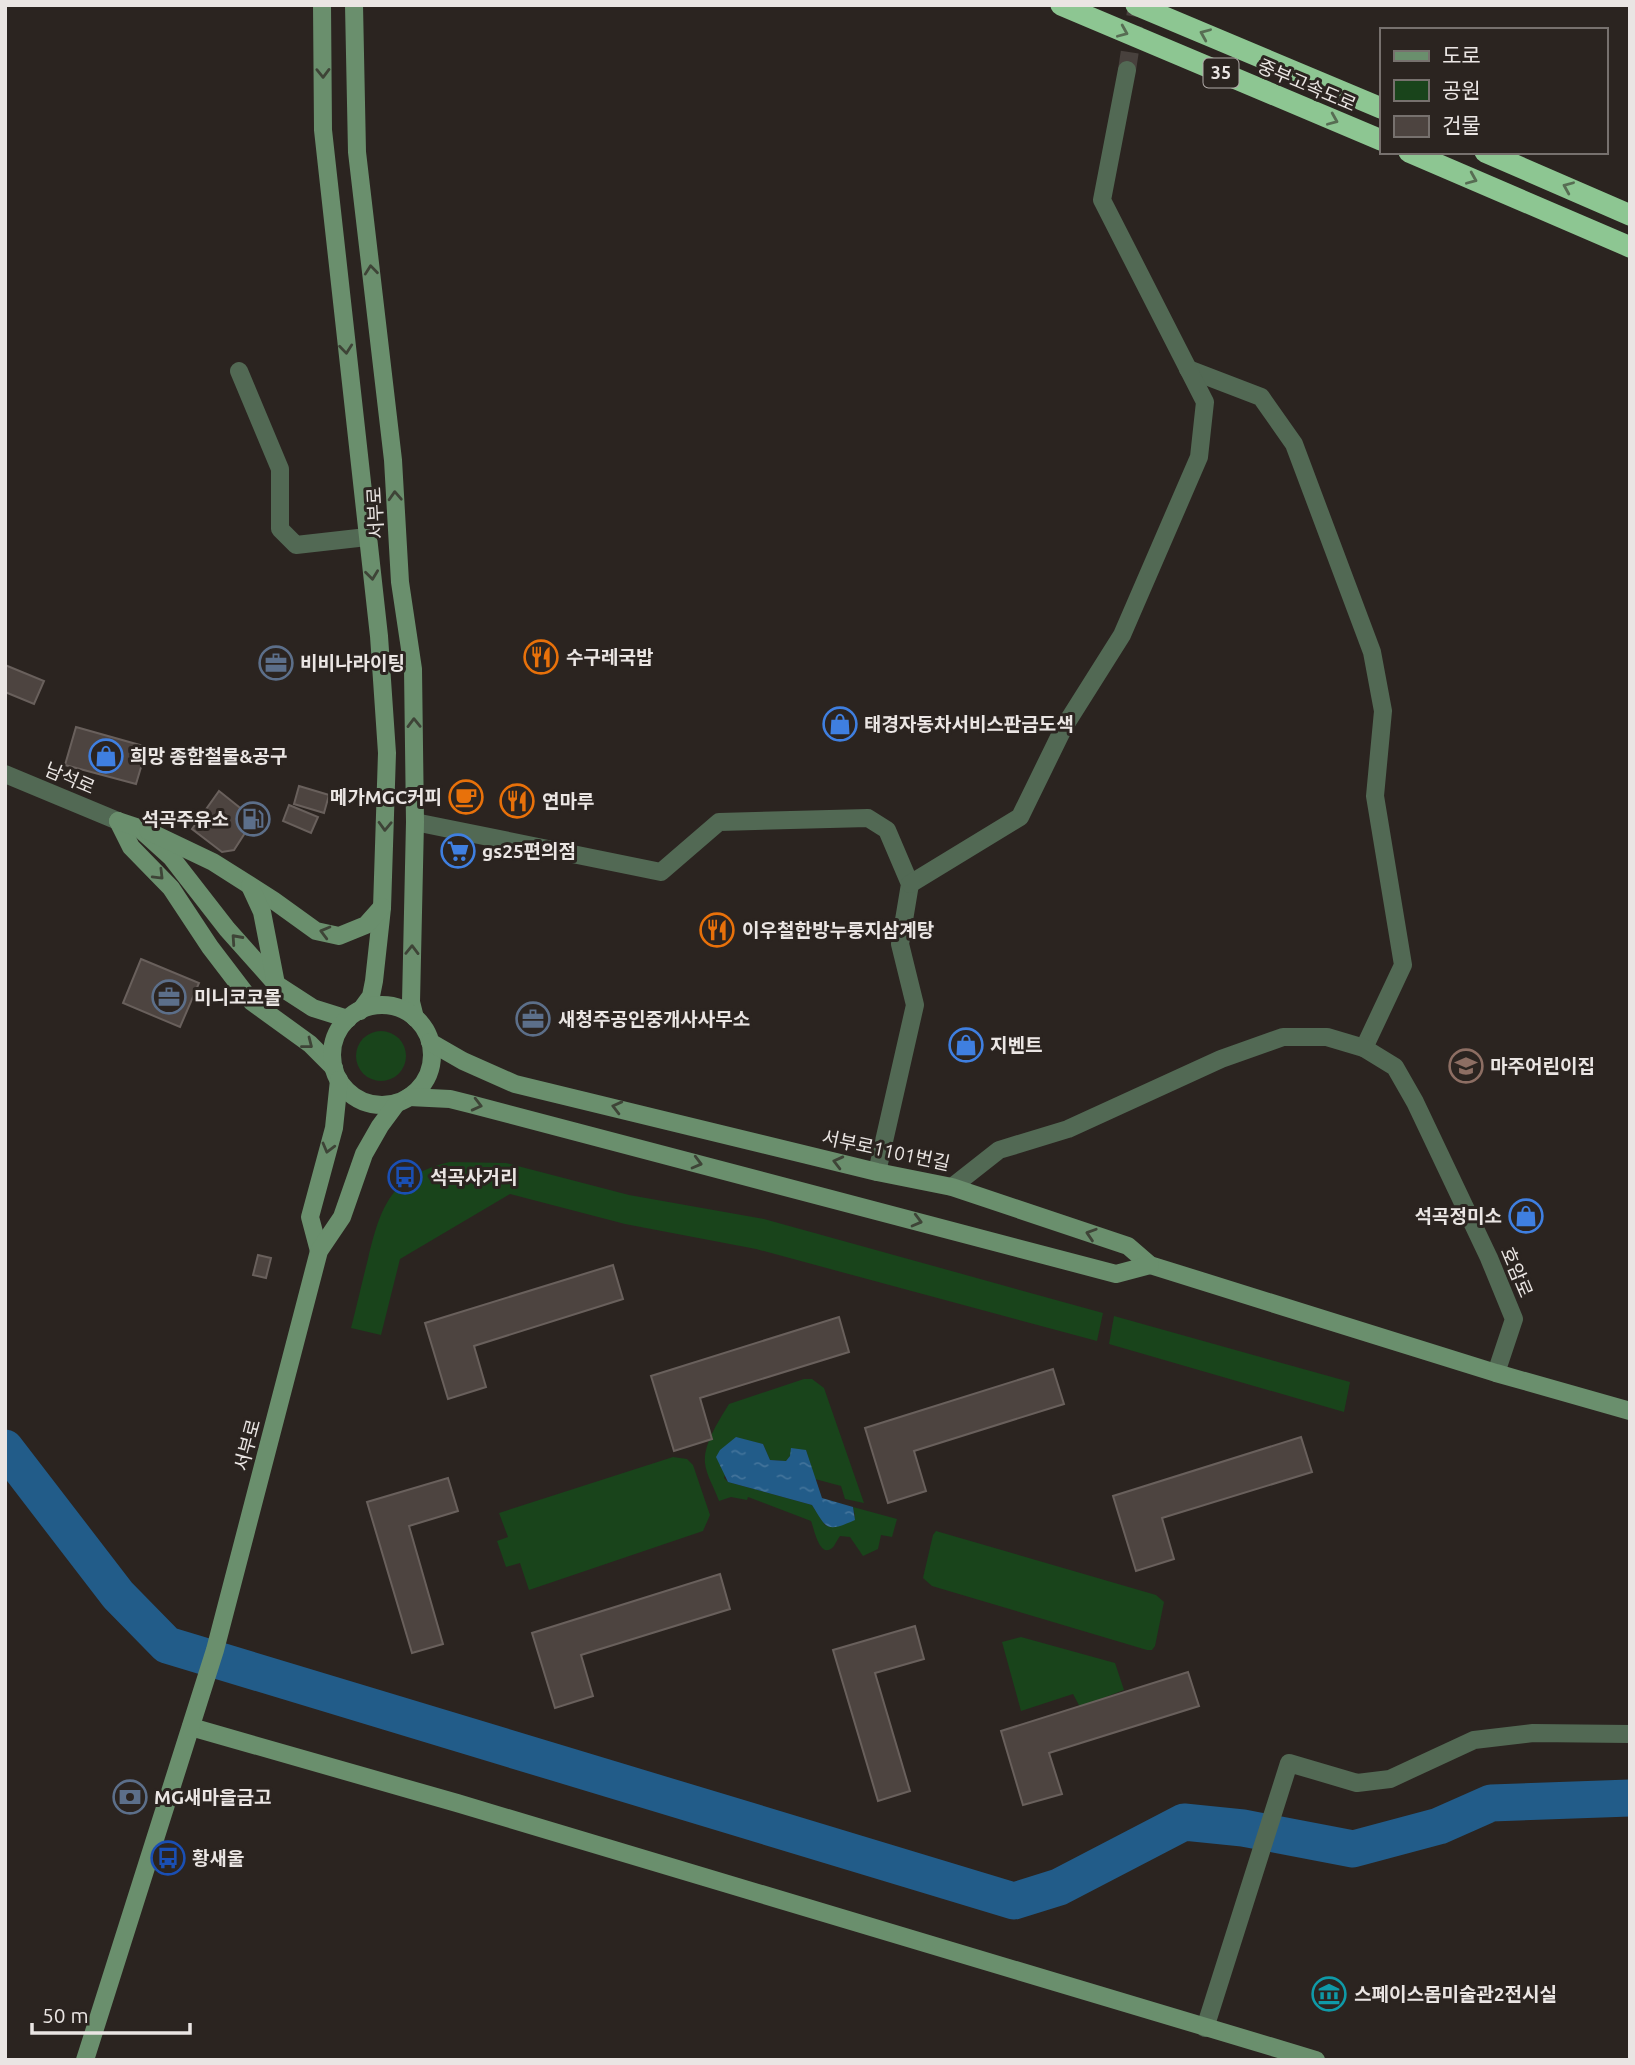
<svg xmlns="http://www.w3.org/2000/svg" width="1635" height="2065" font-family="Ubuntu,'Noto Sans KR',sans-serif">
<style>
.green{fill:#19441b}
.water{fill:url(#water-ripples)}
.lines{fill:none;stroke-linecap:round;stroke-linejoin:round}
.river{stroke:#225c89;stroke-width:37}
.building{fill:#4d4440;stroke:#69605c;stroke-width:2}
.street-tunnel{stroke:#48413d;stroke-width:18;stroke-dasharray:18 9;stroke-linecap:butt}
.street{stroke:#526954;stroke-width:18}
.secondary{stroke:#6a8f6d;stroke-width:18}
.highway{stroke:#8dc692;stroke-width:21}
.oneway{stroke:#576d53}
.oneway2{stroke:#3e4437}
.labels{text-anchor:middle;stroke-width:6;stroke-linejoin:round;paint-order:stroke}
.shield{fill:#2b2420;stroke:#b1aba8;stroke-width:2}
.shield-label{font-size:18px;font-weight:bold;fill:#eae5e3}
.street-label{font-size:19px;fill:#eae5e3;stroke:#2b2420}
.poi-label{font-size:19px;font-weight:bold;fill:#eae5e3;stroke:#2b2420;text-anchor:start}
</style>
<defs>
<pattern id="water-ripples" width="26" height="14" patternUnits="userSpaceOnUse" patternTransform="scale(1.75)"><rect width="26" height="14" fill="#225c89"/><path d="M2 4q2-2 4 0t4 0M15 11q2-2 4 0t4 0" fill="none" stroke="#42739a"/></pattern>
</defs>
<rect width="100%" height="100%" fill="#2b2420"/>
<!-- green -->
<g class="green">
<circle cx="381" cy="1056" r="25"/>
<path d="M450 1162 506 1163 629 1195 764 1219 1103 1313 1097 1341 756 1249 625 1224 510 1194 400 1259 381 1335 351 1328C357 1305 362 1282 368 1259 381 1205 391 1176 450 1162Z"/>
<polygon points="1114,1316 1350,1382 1344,1412 1109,1344"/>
<path d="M804 1379H812L824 1388 864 1503 845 1499 841 1486 815 1479 806 1450 790 1456 786 1461 770 1460 763 1444 736 1438 724 1478 728 1482 812 1505 825 1525 830 1527 855 1516 853 1507 897 1519 892 1537 881 1535 878 1549 863 1556 850 1537 840 1536C838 1539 836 1542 834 1546 820 1562 814 1528 811 1521L748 1497 747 1500 731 1497 719 1501C715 1489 706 1475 705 1463 703 1444 720 1419 729 1404Z"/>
<polygon points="673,1457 687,1459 693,1465 710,1515 703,1531 529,1590 520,1563 506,1567 497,1541 508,1537 499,1513"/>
<polygon points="936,1531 1156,1595 1164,1602 1155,1646 1152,1650 1147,1650 932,1586 923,1578 933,1535"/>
<polygon points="1021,1637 1115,1663 1124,1690 1080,1707 1073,1694 1021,1711 1002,1642"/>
</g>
<!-- water -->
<path class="water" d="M736 1437 763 1444 770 1460 786 1461 790 1456 791 1448 806 1450 822 1498 853 1507 855 1520C826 1533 827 1529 812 1505L728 1482 716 1457 720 1450Z"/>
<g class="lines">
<!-- river -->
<polyline class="river" points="5,1448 118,1595 167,1645 1014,1901 1059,1887 1184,1822 1243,1828 1353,1849 1439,1826 1491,1803 1630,1798"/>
</g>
<!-- building -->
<g class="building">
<polygon points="5,665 44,681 34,704 5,692"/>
<polygon points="76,727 147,747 136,784 65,765"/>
<polygon points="299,786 329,795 324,813 294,804"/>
<polygon points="219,791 254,819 234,850 222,852 192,829"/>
<polygon points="289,805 318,817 311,833 283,821"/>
<polygon points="141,959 199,983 180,1027 123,1003"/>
<polygon points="258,1255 271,1258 266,1278 253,1275"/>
<polygon points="613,1265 623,1299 474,1346 486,1387 448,1399 425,1323"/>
<polygon points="839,1317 849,1352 700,1398 712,1439 674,1451 651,1376"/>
<polygon points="1053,1369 1064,1404 914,1451 926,1491 888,1503 865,1428"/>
<polygon points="1301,1437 1312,1472 1162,1518 1174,1559 1136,1571 1113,1496"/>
<polygon points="448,1478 458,1511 409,1526 443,1644 412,1653 367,1502"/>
<polygon points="720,1574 730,1609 581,1655 593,1696 555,1708 532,1633"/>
<polygon points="915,1626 924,1659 875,1673 910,1791 878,1801 833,1650"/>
<polygon points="1188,1672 1199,1706 1049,1753 1062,1794 1023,1805 1001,1731"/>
</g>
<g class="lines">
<!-- street-tunnel -->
<polyline class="street-tunnel" points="1127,70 1137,5"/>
<!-- street -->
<g class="street">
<polyline points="1188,369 1261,397 1294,444 1372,652 1383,711 1375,796 1403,965 1364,1048"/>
<polyline points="239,371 280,469 280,529 296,545 367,537"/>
<polyline points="5,774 118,821"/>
<polyline points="415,822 661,872 719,822 868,818 887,830 910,884 900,944 915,1005 877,1172"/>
<polyline points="910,884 1020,817 1064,727 1122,635 1199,457 1205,402 1102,200 1127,70"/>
<polyline points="952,1187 999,1150 1068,1129 1221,1059 1283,1037 1327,1037 1364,1048 1395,1067 1415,1102 1489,1258 1514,1319 1496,1373"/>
<polyline points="1205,2028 1289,1763 1357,1783 1390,1779 1474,1740 1533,1733 1630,1734"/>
</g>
<!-- secondary -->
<g class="secondary">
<polyline points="322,5 323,130 379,636 387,753 382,908 374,981 371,996 360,1011"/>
<polyline points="354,5 357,152 393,460 400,582 413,669 415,822 411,1002 415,1018"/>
<polyline points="118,821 131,847 171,888 210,947 252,1002 310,1044 334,1068"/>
<polyline points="118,821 139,828 171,857 227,929 276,984 313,1008 348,1019"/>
<polyline points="148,831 213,862 273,900 316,931 339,936 366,925 382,907"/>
<polyline points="250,886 262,912 276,984"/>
<circle cx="382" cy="1055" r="50"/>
<polyline points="430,1042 463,1061 515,1084 877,1172 952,1187 1128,1246 1150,1265 1496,1373 1630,1411"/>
<polyline points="409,1097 450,1099 470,1104 1116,1274 1150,1265"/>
<polyline points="319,1251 310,1217 334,1128 339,1080"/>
<polyline points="191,1727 457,1803 1316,2060"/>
<polyline points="85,2060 215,1650 319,1251 342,1217 364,1154 380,1126 397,1103"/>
</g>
<!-- highway -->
<g class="highway">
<polyline points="1061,5 1381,140"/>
<polyline points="1136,5 1381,108"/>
<polyline points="1409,152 1630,247"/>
<polyline points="1485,152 1630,215"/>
</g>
</g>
<!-- one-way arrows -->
<defs><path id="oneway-chevron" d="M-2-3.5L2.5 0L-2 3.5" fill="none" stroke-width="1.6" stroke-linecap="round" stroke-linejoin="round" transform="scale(1.75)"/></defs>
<g class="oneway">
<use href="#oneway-chevron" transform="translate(1123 32) rotate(23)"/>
<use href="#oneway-chevron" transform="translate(1205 34) rotate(-157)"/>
<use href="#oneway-chevron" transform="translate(1333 120) rotate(23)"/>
<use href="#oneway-chevron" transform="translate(1472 179) rotate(23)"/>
<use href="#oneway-chevron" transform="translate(1568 187) rotate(-157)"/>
</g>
<g class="oneway2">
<use href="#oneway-chevron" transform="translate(323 73) rotate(89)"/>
<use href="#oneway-chevron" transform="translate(371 270) rotate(-96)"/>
<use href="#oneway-chevron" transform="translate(346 349) rotate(84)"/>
<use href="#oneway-chevron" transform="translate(395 496) rotate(-93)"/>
<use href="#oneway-chevron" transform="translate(372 575) rotate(83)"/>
<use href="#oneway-chevron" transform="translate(414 723) rotate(-91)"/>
<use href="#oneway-chevron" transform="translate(385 826) rotate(92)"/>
<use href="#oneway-chevron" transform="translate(159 875) rotate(45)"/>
<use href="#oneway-chevron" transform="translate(325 932) rotate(-165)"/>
<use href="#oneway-chevron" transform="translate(236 939) rotate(-132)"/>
<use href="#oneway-chevron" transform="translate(412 950) rotate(-89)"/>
<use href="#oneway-chevron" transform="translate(308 1044) rotate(38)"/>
<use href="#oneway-chevron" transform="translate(477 1105) rotate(14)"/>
<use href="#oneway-chevron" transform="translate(617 1107) rotate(-166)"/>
<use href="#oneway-chevron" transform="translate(328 1148) rotate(105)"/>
<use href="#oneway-chevron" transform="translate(838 1162) rotate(-166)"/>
<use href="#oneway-chevron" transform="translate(697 1163) rotate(15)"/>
<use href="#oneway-chevron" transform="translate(917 1221) rotate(15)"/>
<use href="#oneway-chevron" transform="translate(1091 1234) rotate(-162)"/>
</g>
<!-- icons -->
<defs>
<symbol id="restaurant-ring" viewBox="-11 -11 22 22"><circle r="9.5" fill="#2b2420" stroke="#e8710a" stroke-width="1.5"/><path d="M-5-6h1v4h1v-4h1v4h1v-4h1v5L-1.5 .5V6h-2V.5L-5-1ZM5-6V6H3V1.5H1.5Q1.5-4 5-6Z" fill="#e8710a"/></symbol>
<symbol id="office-ring" viewBox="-11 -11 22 22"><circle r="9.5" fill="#2b2420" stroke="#5c6f8a" stroke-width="1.5"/><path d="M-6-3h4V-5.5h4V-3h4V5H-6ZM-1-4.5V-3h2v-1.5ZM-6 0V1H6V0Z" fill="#5c6f8a"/></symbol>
<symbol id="shop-ring" viewBox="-11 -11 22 22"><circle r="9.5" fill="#2b2420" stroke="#3f7fe0" stroke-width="1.5"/><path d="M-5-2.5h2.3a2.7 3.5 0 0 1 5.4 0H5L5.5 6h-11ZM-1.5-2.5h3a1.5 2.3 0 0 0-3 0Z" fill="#3f7fe0"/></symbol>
<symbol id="cafe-ring" viewBox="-11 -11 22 22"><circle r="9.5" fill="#2b2420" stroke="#e8710a" stroke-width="1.5"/><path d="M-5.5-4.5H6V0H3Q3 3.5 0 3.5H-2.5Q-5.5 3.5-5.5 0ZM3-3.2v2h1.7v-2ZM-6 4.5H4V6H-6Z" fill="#e8710a"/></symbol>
<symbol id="fuel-ring" viewBox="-11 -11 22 22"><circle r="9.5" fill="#2b2420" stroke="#5c6f8a" stroke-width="1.5"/><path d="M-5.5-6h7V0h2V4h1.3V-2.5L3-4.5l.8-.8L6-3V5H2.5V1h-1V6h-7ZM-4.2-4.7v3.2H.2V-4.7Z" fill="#5c6f8a"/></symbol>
<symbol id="supermarket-ring" viewBox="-11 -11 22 22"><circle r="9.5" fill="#2b2420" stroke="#3f7fe0" stroke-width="1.5"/><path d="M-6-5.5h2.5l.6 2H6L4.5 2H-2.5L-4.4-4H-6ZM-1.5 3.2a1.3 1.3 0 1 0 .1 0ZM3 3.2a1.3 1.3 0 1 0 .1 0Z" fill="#3f7fe0"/></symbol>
<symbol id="school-ring" viewBox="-11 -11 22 22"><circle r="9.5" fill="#2b2420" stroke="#8d6e63" stroke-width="1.5"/><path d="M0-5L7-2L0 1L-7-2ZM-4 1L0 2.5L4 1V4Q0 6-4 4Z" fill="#8d6e63"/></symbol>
<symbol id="bus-ring" viewBox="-11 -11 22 22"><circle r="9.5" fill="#2b2420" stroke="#1a4fb4" stroke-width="1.5"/><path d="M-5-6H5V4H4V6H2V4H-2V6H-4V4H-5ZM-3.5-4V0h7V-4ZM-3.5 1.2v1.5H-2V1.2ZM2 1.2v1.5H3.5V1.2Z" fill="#1a4fb4"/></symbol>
<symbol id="bank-ring" viewBox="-11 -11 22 22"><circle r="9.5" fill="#2b2420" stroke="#5c6f8a" stroke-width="1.5"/><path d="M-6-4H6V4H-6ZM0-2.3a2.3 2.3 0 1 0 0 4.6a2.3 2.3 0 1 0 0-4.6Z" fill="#5c6f8a"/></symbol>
<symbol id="museum-ring" viewBox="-11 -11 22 22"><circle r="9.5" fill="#2b2420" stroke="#0f9aa8" stroke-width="1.5"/><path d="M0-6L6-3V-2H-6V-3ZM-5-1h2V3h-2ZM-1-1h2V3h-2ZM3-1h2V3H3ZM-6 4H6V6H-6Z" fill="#0f9aa8"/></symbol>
</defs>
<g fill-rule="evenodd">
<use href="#restaurant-ring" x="522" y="638" width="38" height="38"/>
<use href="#office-ring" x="257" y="644" width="38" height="38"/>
<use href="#shop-ring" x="821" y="705" width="38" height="38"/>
<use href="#shop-ring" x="87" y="737" width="38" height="38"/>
<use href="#cafe-ring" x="447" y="778" width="38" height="38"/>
<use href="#restaurant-ring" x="498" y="782" width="38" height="38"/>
<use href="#fuel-ring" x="234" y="800" width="38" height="38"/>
<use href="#supermarket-ring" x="439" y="832" width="38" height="38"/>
<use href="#restaurant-ring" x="698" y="911" width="38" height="38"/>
<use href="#office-ring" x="150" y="978" width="38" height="38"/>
<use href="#office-ring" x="514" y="1000" width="38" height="38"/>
<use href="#shop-ring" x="947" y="1026" width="38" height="38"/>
<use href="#school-ring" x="1447" y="1047" width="38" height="38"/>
<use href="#bus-ring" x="386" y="1158" width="38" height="38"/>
<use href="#shop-ring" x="1507" y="1197" width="38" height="38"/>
<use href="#bank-ring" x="111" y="1778" width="38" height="38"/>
<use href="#bus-ring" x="149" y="1839" width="38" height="38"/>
<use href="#museum-ring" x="1310" y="1975" width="38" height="38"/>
</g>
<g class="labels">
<!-- shield labels -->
<rect class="shield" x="1203.5" y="58.5" width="35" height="29" rx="5"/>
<g class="shield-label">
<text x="1221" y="79">35</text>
</g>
<!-- street labels -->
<g class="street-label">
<text transform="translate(1307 85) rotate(23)" y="7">중부고속도로</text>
<text transform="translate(375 513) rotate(-93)" y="7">서부로</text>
<text transform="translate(70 778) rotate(23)" y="7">남석로</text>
<text transform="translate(886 1150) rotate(12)" y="7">서부로1101번길</text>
<text transform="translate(1517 1272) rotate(67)" y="7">호암로</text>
<text transform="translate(247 1445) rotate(-75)" y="7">서부로</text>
</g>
<!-- poi labels -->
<g class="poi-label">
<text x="566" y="664">수구레국밥</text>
<text x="300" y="670">비비나라이팅</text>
<text x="864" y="731">태경자동차서비스판금도색</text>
<text x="130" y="763">희망 종합철물&amp;공구</text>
<text x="442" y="804" text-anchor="end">메가MGC커피</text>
<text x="542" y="808">연마루</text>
<text x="229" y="826" text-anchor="end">석곡주유소</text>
<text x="482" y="858">gs25편의점</text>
<text x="742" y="937">이우철한방누룽지삼계탕</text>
<text x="194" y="1004">미니코코몰</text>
<text x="558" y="1026">새청주공인중개사사무소</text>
<text x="990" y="1052">지벤트</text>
<text x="1490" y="1073">마주어린이집</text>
<text x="430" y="1184">석곡사거리</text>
<text x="1502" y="1223" text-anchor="end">석곡정미소</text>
<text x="154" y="1804">MG새마을금고</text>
<text x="192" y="1865">황새울</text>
<text x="1354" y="2001">스페이스몸미술관2전시실</text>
</g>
</g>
<!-- border -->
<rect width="1635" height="2065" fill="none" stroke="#eae5e3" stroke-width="14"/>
<!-- legend -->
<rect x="1380" y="28" width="228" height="126" fill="#2b2420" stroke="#77716e" stroke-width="2"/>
<rect x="1394" y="51" width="35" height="10" fill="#6a8f6d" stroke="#77716e" stroke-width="2"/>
<text x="1442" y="63" font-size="21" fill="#eae5e3">도로</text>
<rect x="1394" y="80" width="35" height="21" fill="#19441b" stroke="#77716e" stroke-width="2"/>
<text x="1442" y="98" font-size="21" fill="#eae5e3">공원</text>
<rect x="1394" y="116" width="35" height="21" fill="#4d4440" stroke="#77716e" stroke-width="2"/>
<text x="1442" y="133" font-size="21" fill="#eae5e3">건물</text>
<!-- scale -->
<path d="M32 2023v10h158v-10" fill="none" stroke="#eae5e3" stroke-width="3.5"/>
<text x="42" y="2023" font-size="21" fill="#eae5e3" stroke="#2b2420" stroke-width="5" paint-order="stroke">50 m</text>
</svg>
